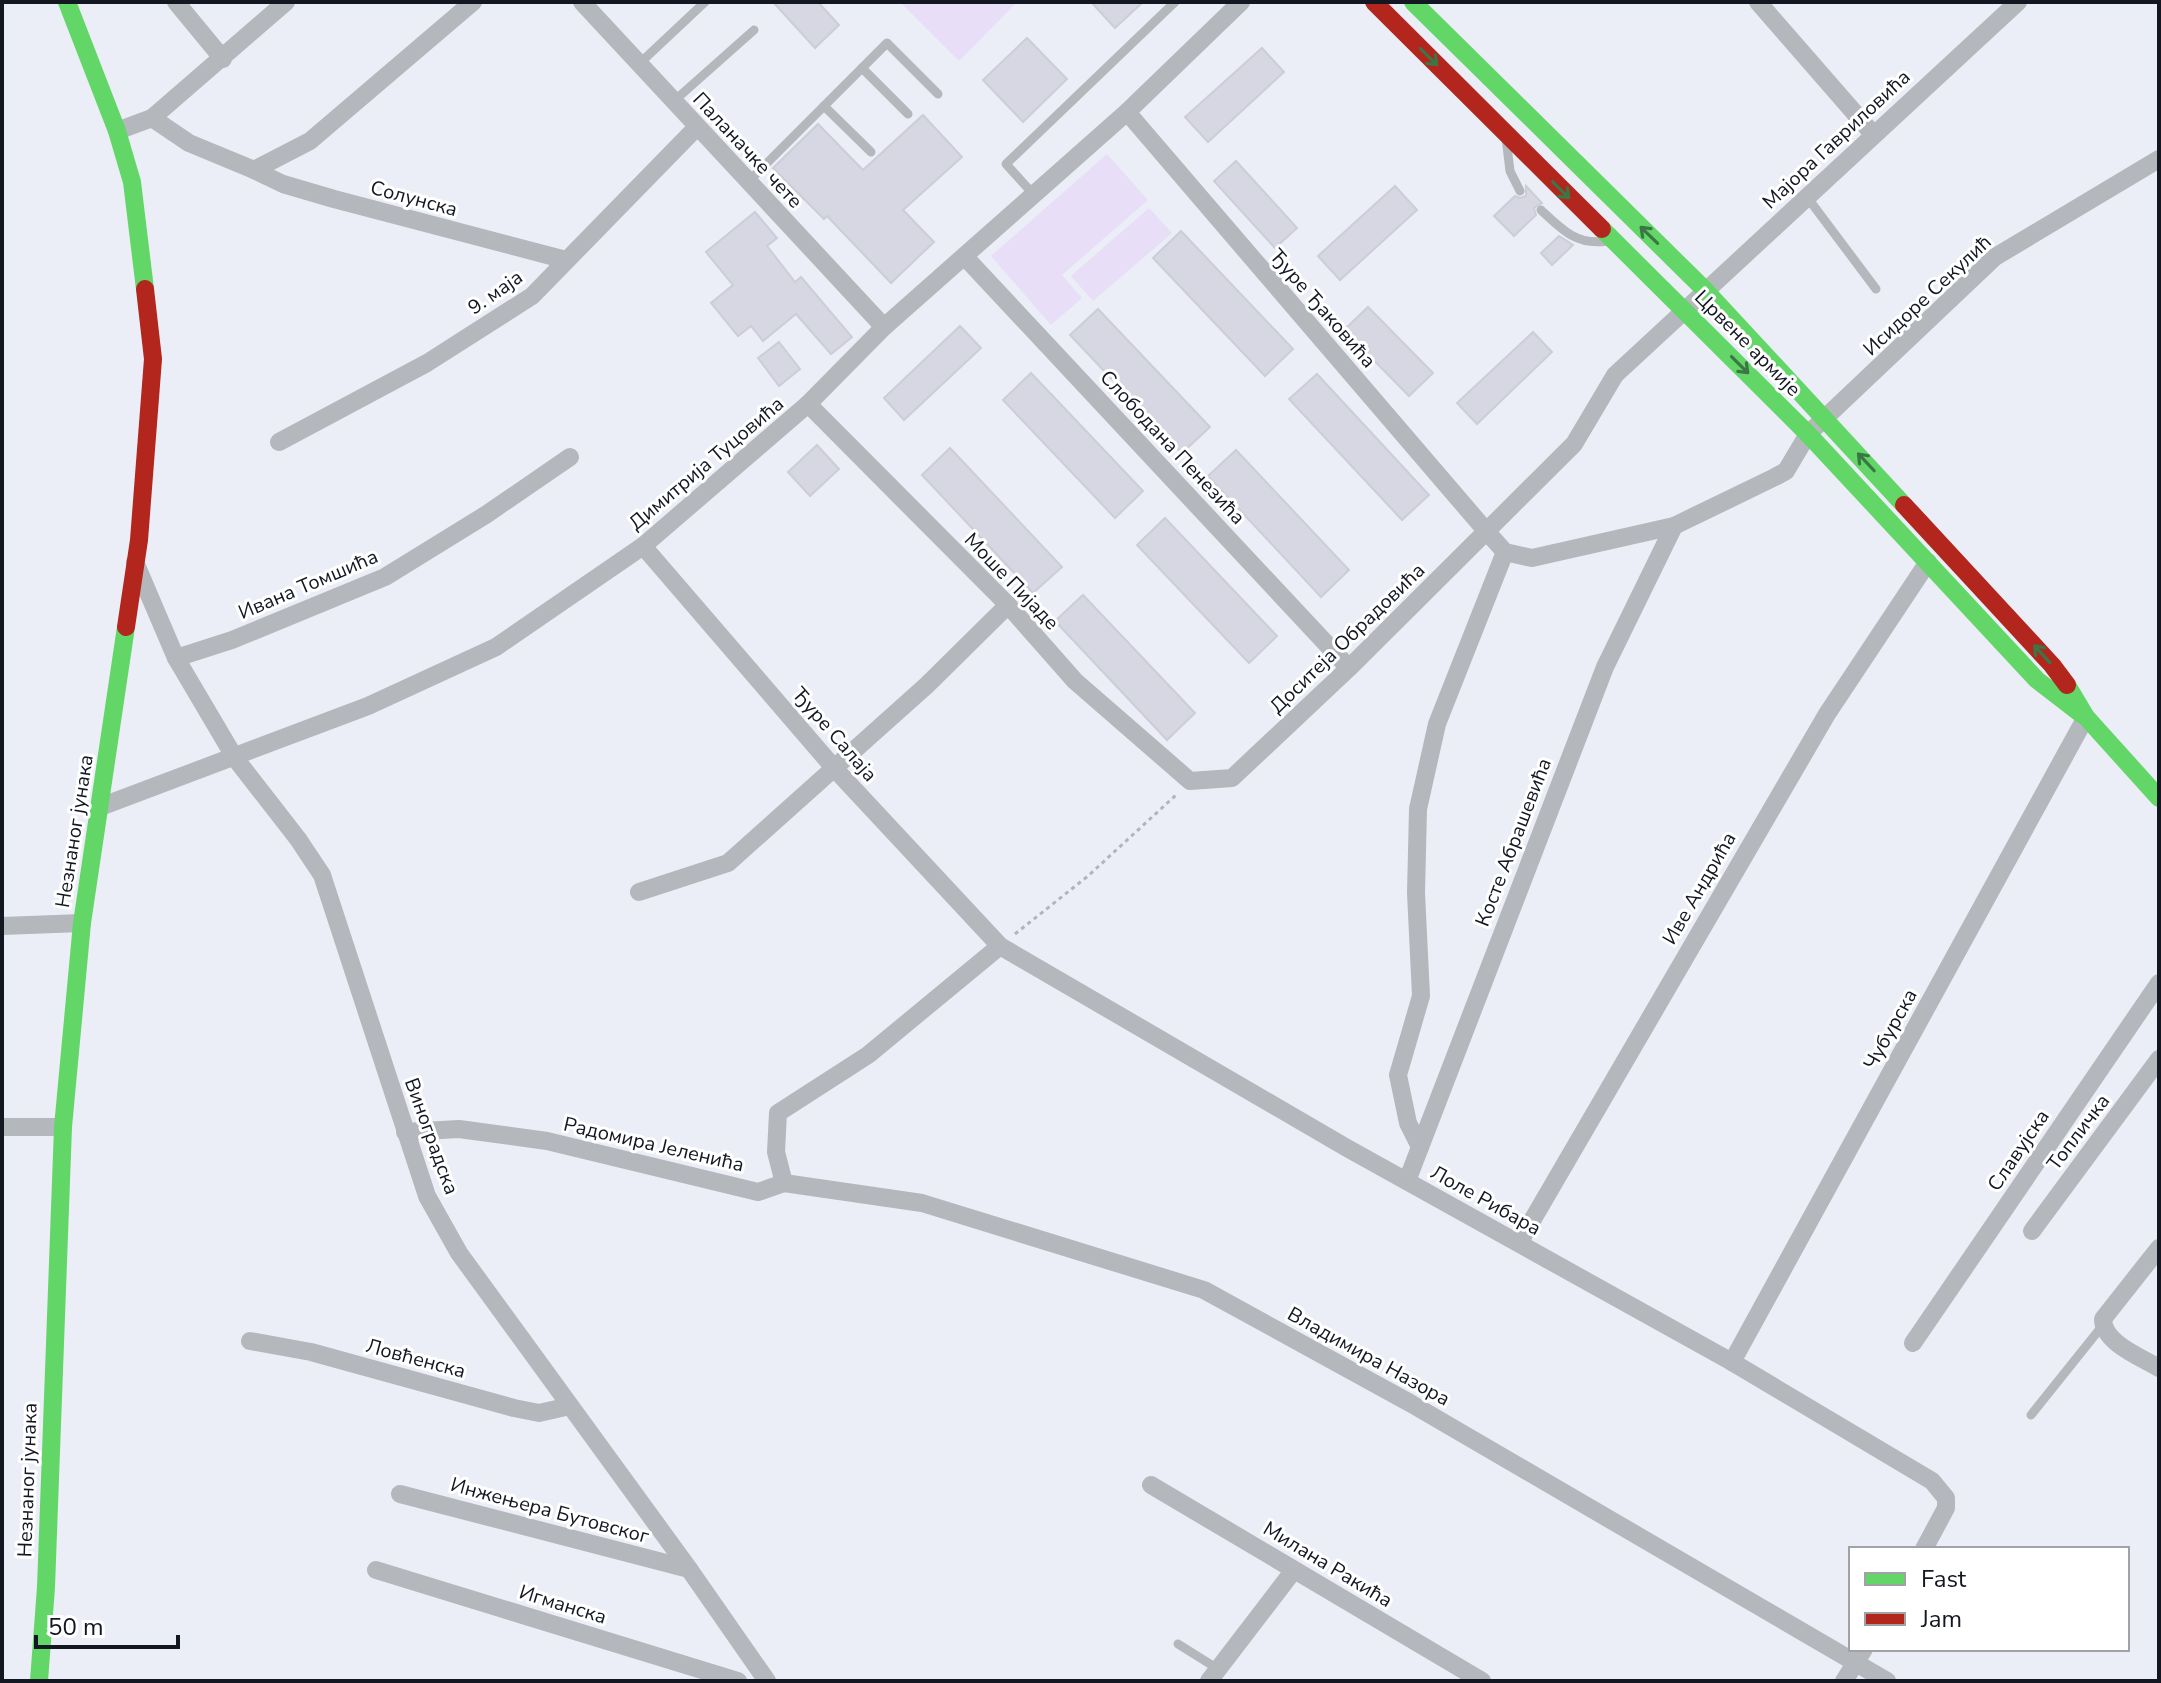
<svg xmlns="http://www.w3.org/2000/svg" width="2161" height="1683" font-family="'Nunito Sans',sans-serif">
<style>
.green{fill:#e8def7}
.building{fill:#d6d7e2;stroke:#cccdd7;stroke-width:2}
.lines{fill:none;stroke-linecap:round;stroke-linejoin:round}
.path{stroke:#b1b4ba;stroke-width:3;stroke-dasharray:4 4;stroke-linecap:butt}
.lane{stroke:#b4b8bc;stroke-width:9}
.street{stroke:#b4b8bc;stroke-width:18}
.fast{stroke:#63d668;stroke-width:18}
.jam{stroke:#b3261e;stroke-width:18}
.oneway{stroke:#3b7645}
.labels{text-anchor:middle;stroke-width:6;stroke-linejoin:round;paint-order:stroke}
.street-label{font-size:20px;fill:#131722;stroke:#fff}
</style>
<rect width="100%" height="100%" fill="#ebeef6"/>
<!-- green -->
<g class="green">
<polygon points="900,2 1017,2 959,61"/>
<polygon points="1107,154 1148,200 1062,275 1082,298 1051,325 991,256"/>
<polygon points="1149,208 1172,233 1093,301 1071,276"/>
</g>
<!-- building -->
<g class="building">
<polygon points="773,2 818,2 839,25 815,48"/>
<polygon points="1091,2 1143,2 1115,28"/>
<polygon points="1027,38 1067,79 1023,122 983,80"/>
<polygon points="1262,48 1284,72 1208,142 1185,117"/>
<polygon points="923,115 962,157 903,210 934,242 891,283 827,216 824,219 773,168 818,124 863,170"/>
<polygon points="1236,161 1297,228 1275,248 1214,181"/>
<polygon points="1395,186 1417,210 1340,280 1318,256"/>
<polygon points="1526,186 1542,203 1534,208 1536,215 1514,236 1494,216 1515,196 1520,198 1526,196"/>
<polygon points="755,212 777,238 767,246 795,282 801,277 852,337 831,354 796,314 763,341 751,326 738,336 711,303 733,285 706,252"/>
<polygon points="1181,231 1293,349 1265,376 1153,258"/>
<polygon points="1559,236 1573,245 1552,265 1541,253"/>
<polygon points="1368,307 1433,373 1409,396 1344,330"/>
<polygon points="1098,309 1210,427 1182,453 1070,335"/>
<polygon points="960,326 981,348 904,420 884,398"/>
<polygon points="1533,332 1552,352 1477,424 1457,403"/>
<polygon points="779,342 800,369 779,386 758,358"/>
<polygon points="1031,373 1143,491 1115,518 1003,400"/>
<polygon points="1317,374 1429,495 1402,520 1289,399"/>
<polygon points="817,445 839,469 810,496 788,472"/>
<polygon points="950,448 1062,567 1033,593 922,475"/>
<polygon points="1236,450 1349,570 1321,597 1208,476"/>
<polygon points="1165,518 1277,636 1249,663 1137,545"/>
<polygon points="1083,595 1195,713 1167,740 1055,621"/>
</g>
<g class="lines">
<!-- path -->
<polyline class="path" points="1015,934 1088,876 1176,795"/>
<!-- lane -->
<g class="lane">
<polyline points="640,63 705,2"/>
<polyline points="862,68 908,114"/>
<polyline points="674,101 754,30"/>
<polyline points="824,106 871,152"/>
<polyline points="1506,138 1510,171 1520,191"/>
<polyline points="747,183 887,43 938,94"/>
<polyline points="1034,195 1006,164 1175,2"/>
<polyline points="1807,197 1876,289"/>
<path d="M1541 210C1561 229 1577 246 1607 241"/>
<polyline points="2031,1415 2103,1325"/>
<polyline points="1178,1644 1218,1669"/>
</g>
<!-- street -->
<g class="street">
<polyline points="176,2 223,59"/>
<polyline points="582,2 884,327"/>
<polyline points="1758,2 1873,134"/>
<polyline points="1127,112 1487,532 1505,552 1532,558 1674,526 1775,477 1786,471 1808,434 1995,257 2159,159"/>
<polyline points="152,118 189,143 254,170 310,141 473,2"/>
<polyline points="117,131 152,118 286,2"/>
<polyline points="254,170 283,184 334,199 566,260"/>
<polyline points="965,257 1349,668"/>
<polyline points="808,404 1008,605 1075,681 1190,781 1232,778 1349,668 1574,444 1615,375 2018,2"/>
<polyline points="279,442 427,363 532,296 697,127"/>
<polyline points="643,546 835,769 1000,946 1347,1148 1732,1362 1932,1481 1946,1498 1946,1508 1924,1549"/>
<polyline points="135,562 176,658 235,758 298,839 322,875 427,1196 459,1253 689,1569 767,1681"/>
<polyline points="176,658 232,640 385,577 487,514 570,457"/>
<polyline points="100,807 368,706 496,647 643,546 808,404 884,327 1127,112 1241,2"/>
<polyline points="639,892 728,863 927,685 1008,605"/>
<polyline points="2,926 82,923"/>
<polyline points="2,1127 63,1127"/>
<polyline points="405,1132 459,1129 547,1141 758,1192 784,1183 776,1152 778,1113 868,1055 1000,946"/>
<polyline points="1420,1147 1408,1123 1398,1075 1421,996 1416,893 1418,809 1437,724 1505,552"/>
<polyline points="1407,1181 1605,667 1674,526"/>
<polyline points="784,1183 922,1203 1204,1290 1410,1403 1887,1681"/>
<polyline points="2032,1231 2159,1059"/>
<polyline points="1519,1243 1827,714 1928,562"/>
<path d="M2159 1248 2103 1319C2103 1343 2141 1357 2159 1368"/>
<polyline points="250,1341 311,1352 514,1408 539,1413 570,1406"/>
<polyline points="1913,1343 2159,983"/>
<polyline points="1732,1362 2086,717"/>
<polyline points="1151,1485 1482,1681"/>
<polyline points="400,1494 689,1569"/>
<polyline points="376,1570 738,1681"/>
<polyline points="1209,1681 1294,1570"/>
<polyline points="1844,1681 1864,1649"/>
</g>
<!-- fast -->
<g class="fast">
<polyline points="67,2 117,131 132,182 145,289"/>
<polyline points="1413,2 1705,290 1904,505"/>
<polyline points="1602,229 1808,434 2037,680 2081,714"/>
<polyline points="2067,685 2086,717 2159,798"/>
<polyline points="39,1681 46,1587 63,1127 82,923 126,627"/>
</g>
<!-- jam -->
<g class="jam">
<polyline points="1374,2 1602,229"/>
<polyline points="1904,505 2052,665 2067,685"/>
<polyline points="126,627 139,540 153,359 145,289"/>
</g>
</g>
<!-- one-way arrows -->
<defs><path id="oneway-shaft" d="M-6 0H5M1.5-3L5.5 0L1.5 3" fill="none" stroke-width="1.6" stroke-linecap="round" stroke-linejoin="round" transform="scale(2)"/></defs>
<g class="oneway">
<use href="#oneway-shaft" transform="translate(1429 57) rotate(45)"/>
<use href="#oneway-shaft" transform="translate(1561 190) rotate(45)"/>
<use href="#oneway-shaft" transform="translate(1649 235) rotate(-136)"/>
<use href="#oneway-shaft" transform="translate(1740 365) rotate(45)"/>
<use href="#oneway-shaft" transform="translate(1866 462) rotate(-133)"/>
<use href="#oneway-shaft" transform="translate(2042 654) rotate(-132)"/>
</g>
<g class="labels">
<!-- street labels -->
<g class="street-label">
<text transform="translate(1836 139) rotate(-43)" y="7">Мајора Гавриловића</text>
<text transform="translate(748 150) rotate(47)" y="7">Паланачке чете</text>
<text transform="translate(414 198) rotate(15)" y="7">Солунска</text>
<text transform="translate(495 292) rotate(-35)" y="7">9. маја</text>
<text transform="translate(1927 295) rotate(-43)" y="7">Исидоре Секулић</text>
<text transform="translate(1323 308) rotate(49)" y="7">Ђуре Ђаковића</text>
<text transform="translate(1748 343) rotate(45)" y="7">Црвене армије</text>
<text transform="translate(1173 447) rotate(47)" y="7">Слободана Пенезића</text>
<text transform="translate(706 463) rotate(-40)" y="7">Димитрија Туцовића</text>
<text transform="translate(1012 581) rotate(46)" y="7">Моше Пијаде</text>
<text transform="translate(308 584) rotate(-23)" y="7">Ивана Томшића</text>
<text transform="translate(1347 638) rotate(-44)" y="7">Доситеја Обрадовића</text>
<text transform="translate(835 734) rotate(49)" y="7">Ђуре Салаја</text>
<text transform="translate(74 831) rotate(-81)" y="7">Незнаног јунака</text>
<text transform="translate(1513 842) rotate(-69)" y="7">Косте Абрашевића</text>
<text transform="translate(1699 888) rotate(-60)" y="7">Иве Андрића</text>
<text transform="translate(1890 1029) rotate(-61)" y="7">Чубурска</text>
<text transform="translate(2078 1132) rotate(-53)" y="7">Топличка</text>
<text transform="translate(432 1136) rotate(70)" y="7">Виноградска</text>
<text transform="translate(654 1144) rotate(13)" y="7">Радомира Јеленића</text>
<text transform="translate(2018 1150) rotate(-56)" y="7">Славујска</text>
<text transform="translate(1486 1200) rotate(29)" y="7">Лоле Рибара</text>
<text transform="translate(1369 1356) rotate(29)" y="7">Владимира Назора</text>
<text transform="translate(416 1358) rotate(15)" y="7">Ловћенска</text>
<text transform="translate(27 1480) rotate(-88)" y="7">Незнаног јунака</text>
<text transform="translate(550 1510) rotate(15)" y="7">Инжењера Бутовског</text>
<text transform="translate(1328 1564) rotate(31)" y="7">Милана Ракића</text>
<text transform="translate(563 1604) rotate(17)" y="7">Игманска</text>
</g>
</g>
<!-- border -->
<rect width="2161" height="1683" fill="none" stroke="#131722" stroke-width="8"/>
<!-- legend -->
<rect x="1849" y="1547" width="280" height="104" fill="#ffffff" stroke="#a1a2a7" stroke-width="2"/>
<rect x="1865" y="1573" width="40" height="12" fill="#63d668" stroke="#a1a2a7" stroke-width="2"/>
<text x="1921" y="1587" font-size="24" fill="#131722">Fast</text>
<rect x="1865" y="1613" width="40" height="12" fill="#b3261e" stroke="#a1a2a7" stroke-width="2"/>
<text x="1921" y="1627" font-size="24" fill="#131722">Jam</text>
<!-- scale -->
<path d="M36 1635v12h142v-12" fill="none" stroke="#131722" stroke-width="4"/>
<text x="48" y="1635" font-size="24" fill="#131722" stroke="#ffffff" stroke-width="6" paint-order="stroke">50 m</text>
</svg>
